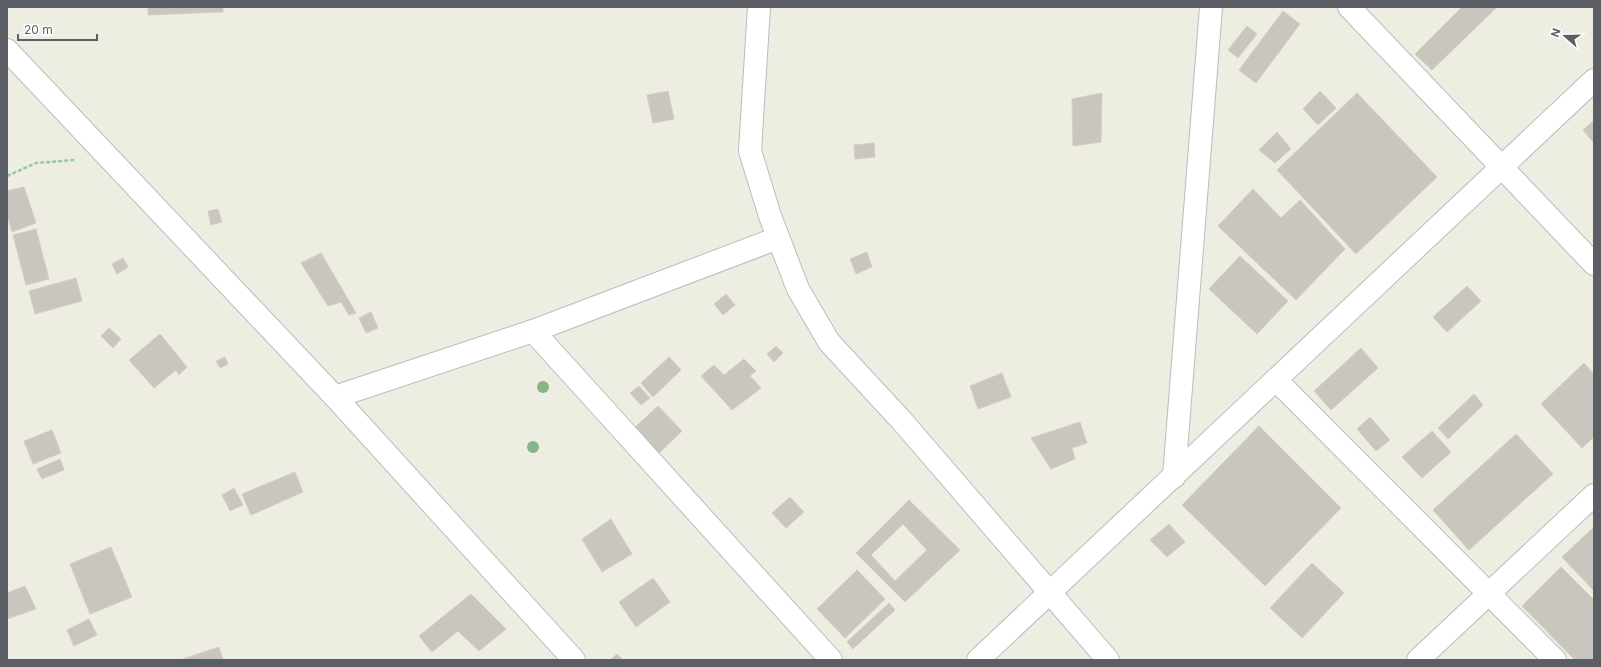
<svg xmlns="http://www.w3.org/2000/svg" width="1601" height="667" font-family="Inter,sans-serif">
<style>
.building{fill:#c9c6bf;stroke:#d3cfc0;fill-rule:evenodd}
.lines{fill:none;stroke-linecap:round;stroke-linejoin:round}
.minor-casing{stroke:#babcc2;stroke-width:24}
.path{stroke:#96c8a9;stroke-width:2.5;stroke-dasharray:4 2;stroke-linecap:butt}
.minor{stroke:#fff;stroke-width:22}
.tree{fill:#86b487}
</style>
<rect width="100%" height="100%" fill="#eeede2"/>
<!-- building -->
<g class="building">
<polygon points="148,7 223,7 223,12 148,15"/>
<polygon points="1462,7 1497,7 1432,70 1415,54"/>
<polygon points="1283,11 1300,24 1256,83 1239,70"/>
<polygon points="1247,26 1257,34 1238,58 1228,50"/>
<polygon points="668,91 674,119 653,123 647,95"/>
<polygon points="1320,91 1336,108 1318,125 1303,109"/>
<polygon points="1102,93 1101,142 1073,146 1072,99"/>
<polygon points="1357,93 1437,177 1356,254 1277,170"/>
<polygon points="1594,120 1594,143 1583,130"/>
<polygon points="1277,132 1291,149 1275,163 1259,150"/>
<polygon points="874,143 875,157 855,159 854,145"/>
<polygon points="24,187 36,223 12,232 7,214 7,191"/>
<polygon points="1253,189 1281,218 1300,200 1345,249 1296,300 1218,226"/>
<polygon points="218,209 222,222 211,225 208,211"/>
<polygon points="36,229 49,279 26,285 13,235"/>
<polygon points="867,252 872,267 856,274 850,259"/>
<polygon points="321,253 356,313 349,315 341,302 328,306 301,263"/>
<polygon points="1240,256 1288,301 1257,334 1209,289"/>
<polygon points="123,258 128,267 117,274 112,264"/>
<polygon points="76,278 82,301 35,314 29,291"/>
<polygon points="1467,286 1481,301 1447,332 1433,317"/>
<polygon points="726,294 735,305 723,315 714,304"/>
<polygon points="371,312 378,328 366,333 359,318"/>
<polygon points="109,328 121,339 113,348 101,336"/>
<polygon points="160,334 187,367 179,375 176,370 154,388 129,360"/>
<polygon points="776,346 783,353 774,362 767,354"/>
<polygon points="1361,348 1378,368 1331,410 1314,391"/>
<polygon points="225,357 228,364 220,368 216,361"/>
<polygon points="669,357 681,370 653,397 641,383"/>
<polygon points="744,359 756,371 750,376 761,388 732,410 701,376 714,365 724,375"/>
<polygon points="1584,363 1594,374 1594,437 1582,448 1541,404"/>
<polygon points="1002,373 1011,397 978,409 970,386"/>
<polygon points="639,386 650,398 641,405 630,393"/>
<polygon points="1474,394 1483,405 1448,439 1438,428"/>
<polygon points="658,406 682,431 657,455 633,429"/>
<polygon points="1370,417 1390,440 1376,451 1357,429"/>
<polygon points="1080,422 1087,443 1072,448 1075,459 1051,469 1031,438"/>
<polygon points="1259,426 1341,508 1265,586 1182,505"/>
<polygon points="52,430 61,453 33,464 24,441"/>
<polygon points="1432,431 1451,452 1422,478 1402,457"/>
<polygon points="1516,434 1553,474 1469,550 1433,510"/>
<polygon points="60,459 64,470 42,479 37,469"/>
<polygon points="295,472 303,492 251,515 242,494"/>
<polygon points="234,488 243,505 230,511 222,495"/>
<polygon points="790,497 804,512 786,528 772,513"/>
<path d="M909 500 960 550 905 602 856 553ZM903 524 927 550 895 581 871 555Z"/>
<polygon points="611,519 632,554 602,572 582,539"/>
<polygon points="1169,524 1185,542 1167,557 1150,540"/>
<polygon points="1594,527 1594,591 1562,557"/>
<polygon points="111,547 132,597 90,614 70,564"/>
<polygon points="1312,563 1344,593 1302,638 1270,608"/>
<polygon points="1561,567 1594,600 1594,660 1575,660 1522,606"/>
<polygon points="857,570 885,599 845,638 817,609"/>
<polygon points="653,578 670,602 636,627 619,602"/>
<polygon points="25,586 36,609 7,619 7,593"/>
<polygon points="471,594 506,629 479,651 458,631 432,652 419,636"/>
<polygon points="889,603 895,610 853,649 847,642"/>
<polygon points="89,619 97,635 74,646 67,630"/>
<polygon points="219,647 223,660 180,660"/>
<polygon points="617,654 623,660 610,660"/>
</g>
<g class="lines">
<defs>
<g id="minor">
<polyline points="759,7 750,151 770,216 798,289 829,342 902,421 1108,660"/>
<polyline points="1349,7 1594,264"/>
<polyline points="7,50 335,397 574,660"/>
<polyline points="533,331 831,660"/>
<polyline points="1276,380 1555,660"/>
<polyline points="335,397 533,331 778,238"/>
<polyline points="1174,477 1211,7"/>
<polyline points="978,660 1594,80"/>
<polyline points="1418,660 1594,495"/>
</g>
</defs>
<!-- minor casing -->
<use href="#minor" class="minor-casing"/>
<!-- path -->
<polyline class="path" points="7,176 36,163 75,160"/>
<!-- minor -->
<use href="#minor" class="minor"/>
</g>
<!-- trees -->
<g class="tree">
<circle cx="543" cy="387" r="6"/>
<circle cx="533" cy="447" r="6"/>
</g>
<!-- border -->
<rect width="1601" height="667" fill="none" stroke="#5b5e64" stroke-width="16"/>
<!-- north arrow -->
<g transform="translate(1565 36) rotate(290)" stroke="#ffffff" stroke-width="3" paint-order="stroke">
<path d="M0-3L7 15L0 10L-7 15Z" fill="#5b5e64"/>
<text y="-6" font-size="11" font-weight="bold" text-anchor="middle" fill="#5b5e64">N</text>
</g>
<!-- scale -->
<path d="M18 34v6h79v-6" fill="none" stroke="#5b5e64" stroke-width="2"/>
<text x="24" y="34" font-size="12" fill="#5b5e64" stroke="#ffffff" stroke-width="3" paint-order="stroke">20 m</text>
</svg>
